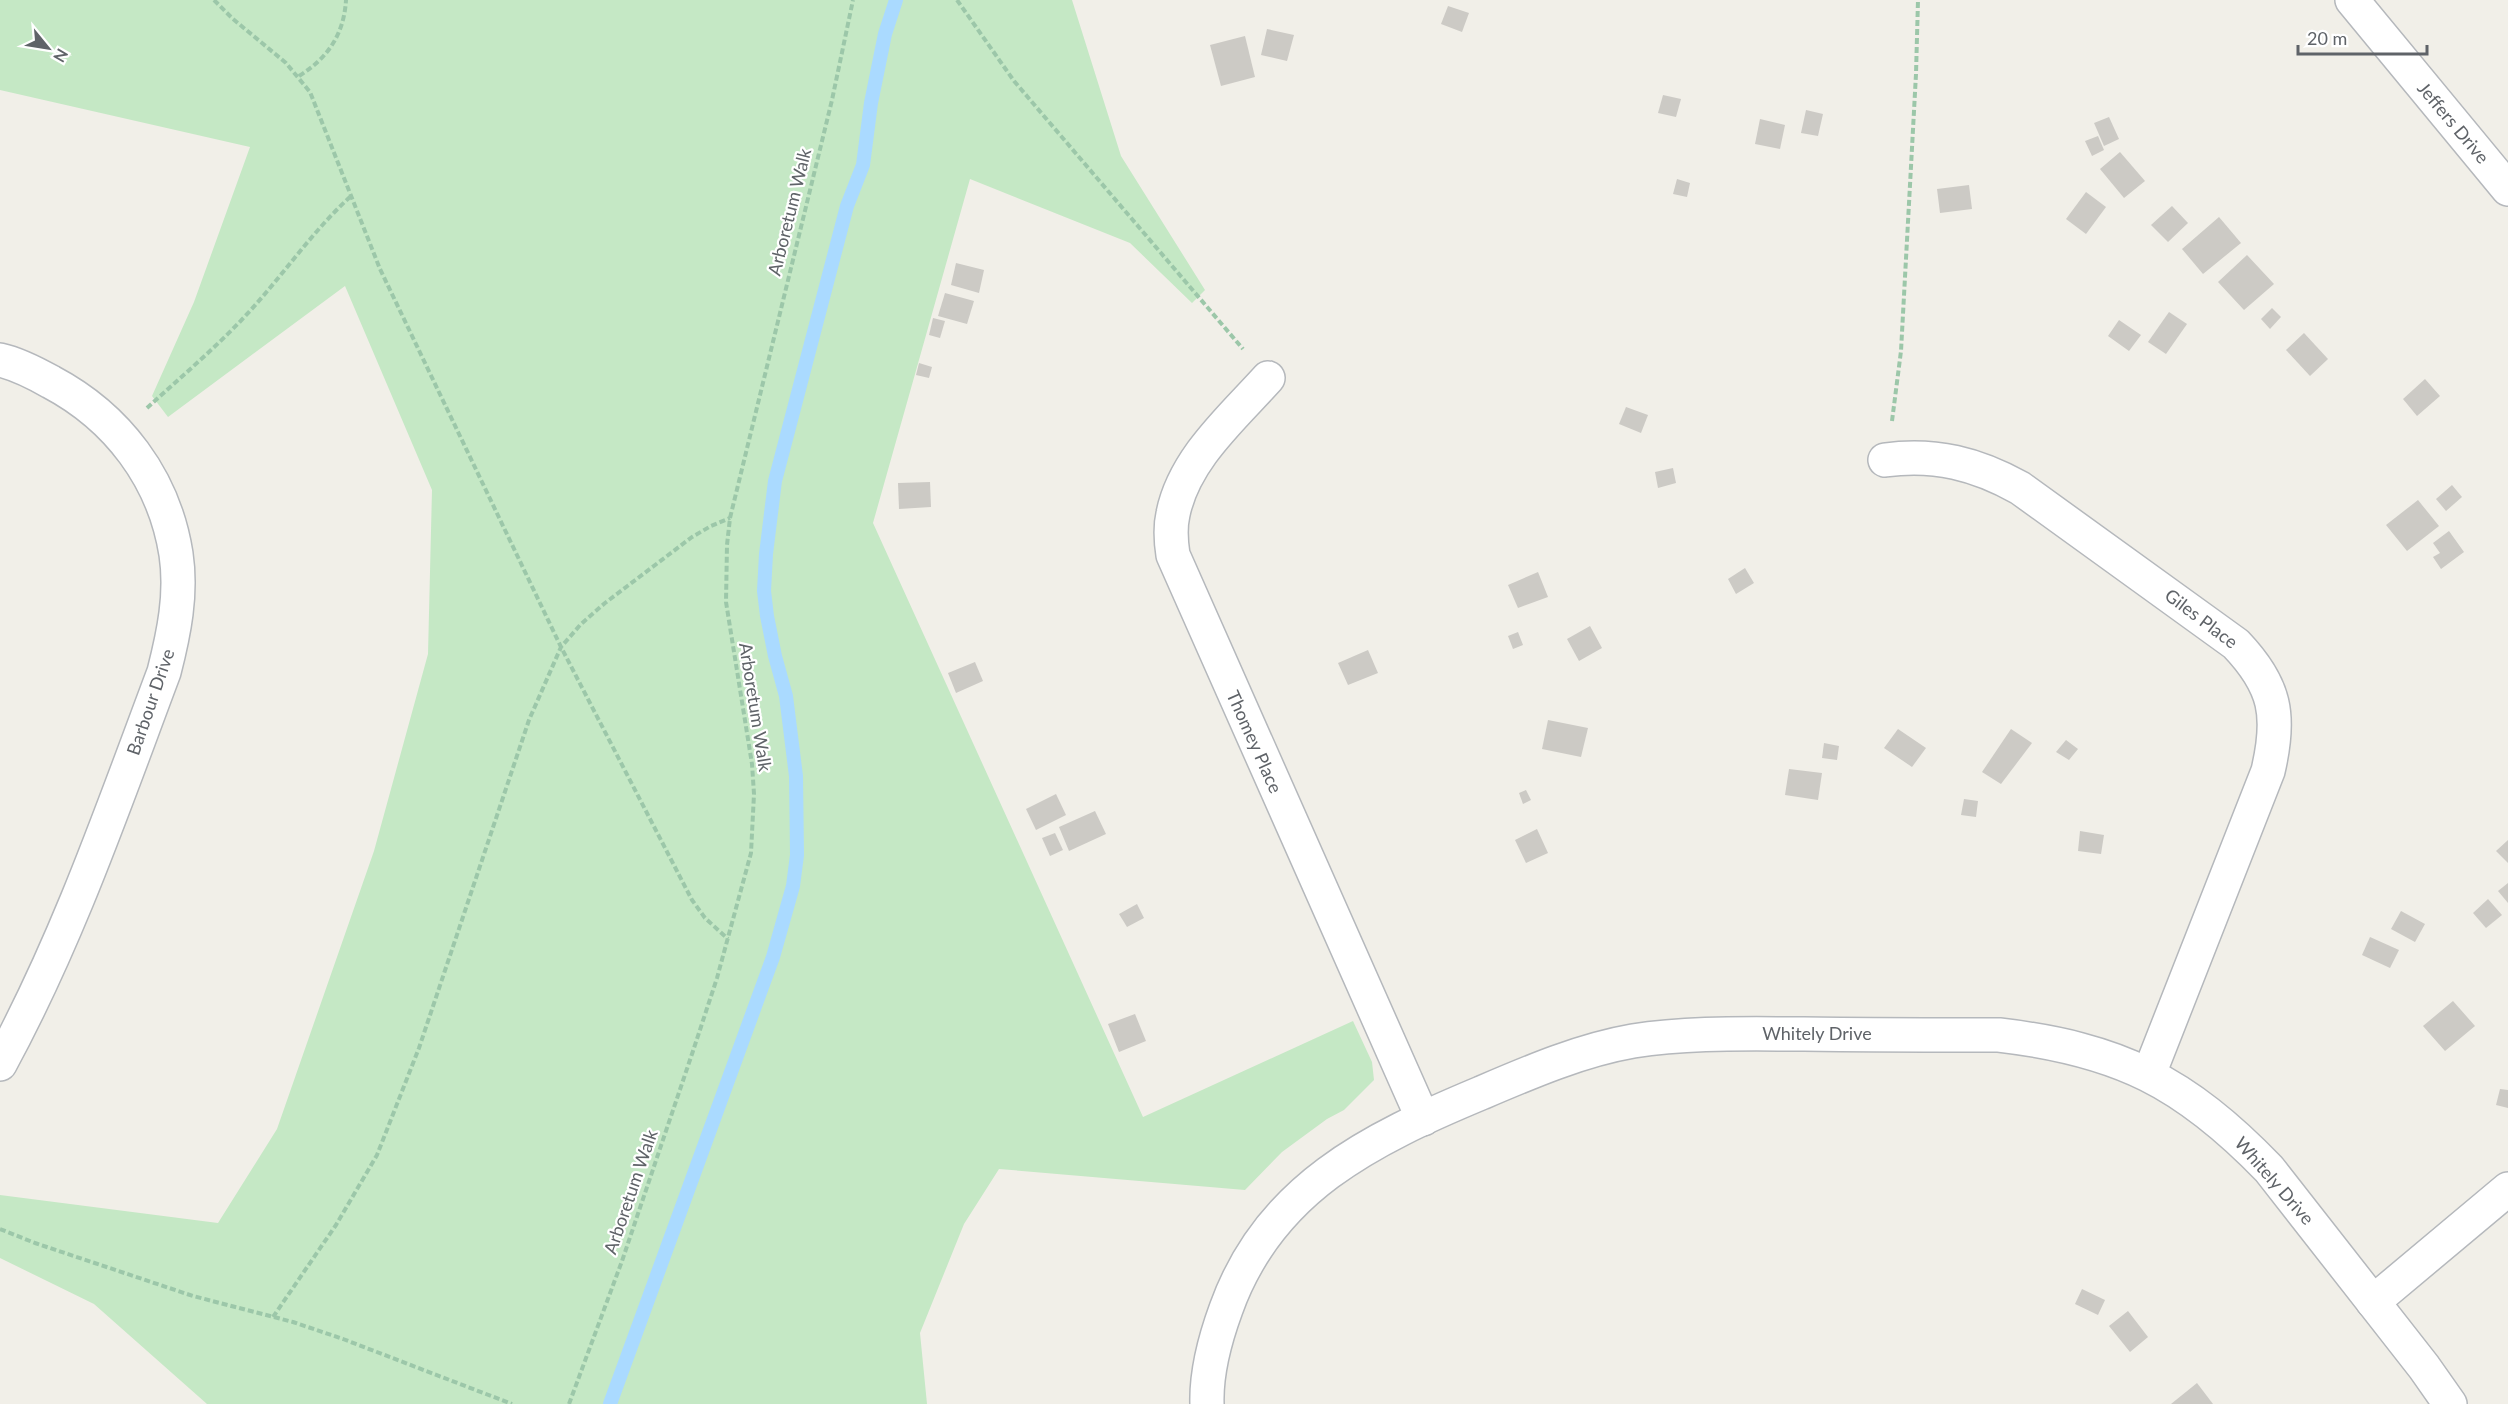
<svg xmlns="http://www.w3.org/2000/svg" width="2508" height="1404" font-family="Lato,sans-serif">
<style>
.green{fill:#c5e8c5}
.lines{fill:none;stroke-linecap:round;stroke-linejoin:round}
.stream{stroke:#aadaff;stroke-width:14}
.building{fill:#cccac5}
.street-casing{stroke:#b5b8bc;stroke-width:36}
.path{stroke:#9cc7a9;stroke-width:4;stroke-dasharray:6 3;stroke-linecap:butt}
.street{stroke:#fff;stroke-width:33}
.labels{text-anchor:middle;stroke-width:4.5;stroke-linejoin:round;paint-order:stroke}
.street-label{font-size:18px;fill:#5f6368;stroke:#fff}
</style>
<rect width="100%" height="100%" fill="#f1efe8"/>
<!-- green -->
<polygon class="green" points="0,0 1072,0 1121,156 1205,290 1192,303 1130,243 970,179 873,523 1143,1117 1353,1021 1372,1062 1374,1080 1344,1110 1327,1119 1282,1152 1245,1190 999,1169 964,1224 920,1333 927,1404 207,1404 94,1304 0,1258 0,1195 218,1223 277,1129 374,851 428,654 432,490 345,286 168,417 152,396 194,302 250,147 0,90"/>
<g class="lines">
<!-- stream -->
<polyline class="stream" points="610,1404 773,957 793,886 797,855 796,776 786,696 775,656 767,616 764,591 766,554 775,481 847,206 863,165 871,103 885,34 896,0"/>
</g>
<!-- building -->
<g class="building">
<polygon points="1448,6 1469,13 1462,32 1441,24"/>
<polygon points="1267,29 1294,35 1287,61 1261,55"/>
<polygon points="1245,36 1255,77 1221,86 1210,45"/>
<polygon points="1663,95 1681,99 1676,117 1658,113"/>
<polygon points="1806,110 1823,114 1818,136 1801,133"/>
<polygon points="2109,117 2119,139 2104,146 2094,123"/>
<polygon points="1760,119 1785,125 1780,149 1755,144"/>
<polygon points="2098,136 2104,150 2092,156 2085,141"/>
<polygon points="2120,152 2145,181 2124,198 2100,169"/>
<polygon points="1677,179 1690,183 1687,197 1673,194"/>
<polygon points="1969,185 1972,209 1940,213 1937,189"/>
<polygon points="2086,192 2106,207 2086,234 2066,219"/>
<polygon points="2172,206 2188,223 2168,242 2151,225"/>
<polygon points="2219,217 2241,243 2203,274 2182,249"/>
<polygon points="2247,255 2274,284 2244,310 2218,282"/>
<polygon points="956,263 984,270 979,293 951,285"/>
<polygon points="945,293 974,301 967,324 938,316"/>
<polygon points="2272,308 2281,317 2270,329 2261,319"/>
<polygon points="2169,312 2187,324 2166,354 2148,342"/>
<polygon points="933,318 945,321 940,338 929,335"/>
<polygon points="2119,320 2141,335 2129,351 2108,336"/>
<polygon points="2304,333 2328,359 2310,376 2286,350"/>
<polygon points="919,363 932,367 929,378 916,375"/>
<polygon points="2425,379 2440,396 2417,416 2403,399"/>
<polygon points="1626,407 1648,415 1641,433 1619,424"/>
<polygon points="1673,468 1676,483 1658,488 1655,472"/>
<polygon points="930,482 931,507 899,509 898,483"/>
<polygon points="2452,485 2462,497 2446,511 2436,499"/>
<polygon points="2418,500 2439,526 2407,551 2386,525"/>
<polygon points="2449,531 2464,552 2441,569 2433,557 2440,553 2433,543"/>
<polygon points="1745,568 1754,583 1736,594 1728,579"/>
<polygon points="1538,572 1548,597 1518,608 1508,585"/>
<polygon points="1590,626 1602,648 1579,661 1567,639"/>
<polygon points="1518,632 1523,645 1513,649 1508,636"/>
<polygon points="1368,650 1378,673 1348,685 1338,663"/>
<polygon points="975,662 983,681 956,693 948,673"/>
<polygon points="1548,720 1588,728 1581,757 1542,749"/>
<polygon points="1898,729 1926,748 1912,767 1884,748"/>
<polygon points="2011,729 2032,743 2001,784 1982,772"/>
<polygon points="2066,740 2078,749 2069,760 2056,752"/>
<polygon points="1824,743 1839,746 1837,760 1822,758"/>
<polygon points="1789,769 1822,773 1818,800 1785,795"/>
<polygon points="1526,790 1531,800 1523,804 1519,793"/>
<polygon points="1056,794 1066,815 1036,830 1026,809"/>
<polygon points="1964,799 1978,801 1976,817 1961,815"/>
<polygon points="1095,811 1106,834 1069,851 1059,827"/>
<polygon points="1537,829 1548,853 1526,863 1515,840"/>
<polygon points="2080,831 2104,835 2101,854 2078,851"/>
<polygon points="1055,833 1063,850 1050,856 1042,838"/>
<polygon points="2508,840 2508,863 2496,851"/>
<polygon points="2508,883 2508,903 2498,891"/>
<polygon points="2488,899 2502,915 2486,928 2473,913"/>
<polygon points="1137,904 1144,918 1127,927 1119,914"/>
<polygon points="2401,911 2425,924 2415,942 2391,929"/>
<polygon points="2370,937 2399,950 2390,968 2362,955"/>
<polygon points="2453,1001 2475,1026 2445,1051 2423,1026"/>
<polygon points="1135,1014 1146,1041 1119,1052 1108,1024"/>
<polygon points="2500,1089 2508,1090 2508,1108 2496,1105"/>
<polygon points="2082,1289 2105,1300 2098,1315 2075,1304"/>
<polygon points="2128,1311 2148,1337 2130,1352 2109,1326"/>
<polygon points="2197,1383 2213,1404 2171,1404"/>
</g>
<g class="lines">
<defs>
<g id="street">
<polyline points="2352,0 2508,189"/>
<path d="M0 360C18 364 35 373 51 382 117 417 164 478 176 554 182 594 174 633 164 672 114 805 68 939 0 1064"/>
<path d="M1268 378C1232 418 1184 459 1173 514 1170 527 1171 542 1173 555L1423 1119"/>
<path d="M1885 460C1935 453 1977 464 2020 488L2236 644C2276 686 2281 716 2268 771L2149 1074"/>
<polyline points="2373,1302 2508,1189"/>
<path d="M1207 1404C1206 1372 1215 1339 1226 1309 1269 1188 1371 1139 1481 1093 1530 1072 1581 1050 1633 1041 1690 1032 1747 1034 1804 1034 1869 1035 1934 1035 1999 1035 2119 1049 2185 1082 2269 1169L2424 1367 2450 1404"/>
</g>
</defs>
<!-- street casing -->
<use href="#street" class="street-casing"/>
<!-- path -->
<g class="path">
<polyline points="214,0 233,19 286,63 310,92 380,269 561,647 692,900 705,918 728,939"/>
<polyline points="957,0 1014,81 1243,349"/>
<path d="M299 76C328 58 344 34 346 0"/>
<path d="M147 408C184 374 224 341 257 303 288 268 315 229 350 197"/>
<polyline points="1892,421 1901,351 1916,74 1918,0"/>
<polyline points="0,1229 35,1243 193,1296 293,1322 343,1339 512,1404"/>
<polyline points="273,1317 336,1225 377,1155 419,1048 529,720 561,647 581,624 605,603 692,537 711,526 730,518"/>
<polyline points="569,1404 622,1261 693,1051 717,978 751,853 754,794 752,764 726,602 727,545 730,518 832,100 853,0"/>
</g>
<!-- street -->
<use href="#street" class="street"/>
</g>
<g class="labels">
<!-- street labels -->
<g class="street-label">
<text transform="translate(2453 123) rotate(50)" y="6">Jeffers Drive</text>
<text transform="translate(790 212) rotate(-76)" y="6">Arboretum Walk</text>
<text transform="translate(2201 619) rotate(37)" y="6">Giles Place</text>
<text transform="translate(151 702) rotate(-71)" y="6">Barbour Drive</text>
<text transform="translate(755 707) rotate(81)" y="6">Arboretum Walk</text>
<text transform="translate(1254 742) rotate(66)" y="6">Thomey Place</text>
<text x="1817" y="1040">Whitely Drive</text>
<text transform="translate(2274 1181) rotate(49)" y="6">Whitely Drive</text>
<text transform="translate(631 1192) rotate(-71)" y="6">Arboretum Walk</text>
</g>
</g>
<!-- north arrow -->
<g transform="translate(48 48) rotate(120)" stroke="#ffffff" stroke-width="4.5" paint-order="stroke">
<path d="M0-4.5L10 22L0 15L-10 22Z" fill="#5f6368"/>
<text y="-9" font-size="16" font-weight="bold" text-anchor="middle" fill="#5f6368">N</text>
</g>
<!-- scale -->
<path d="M2298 45v9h129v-9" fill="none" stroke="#5f6368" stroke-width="3"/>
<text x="2307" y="45" font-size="18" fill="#5f6368" stroke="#ffffff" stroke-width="4.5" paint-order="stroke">20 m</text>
</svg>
